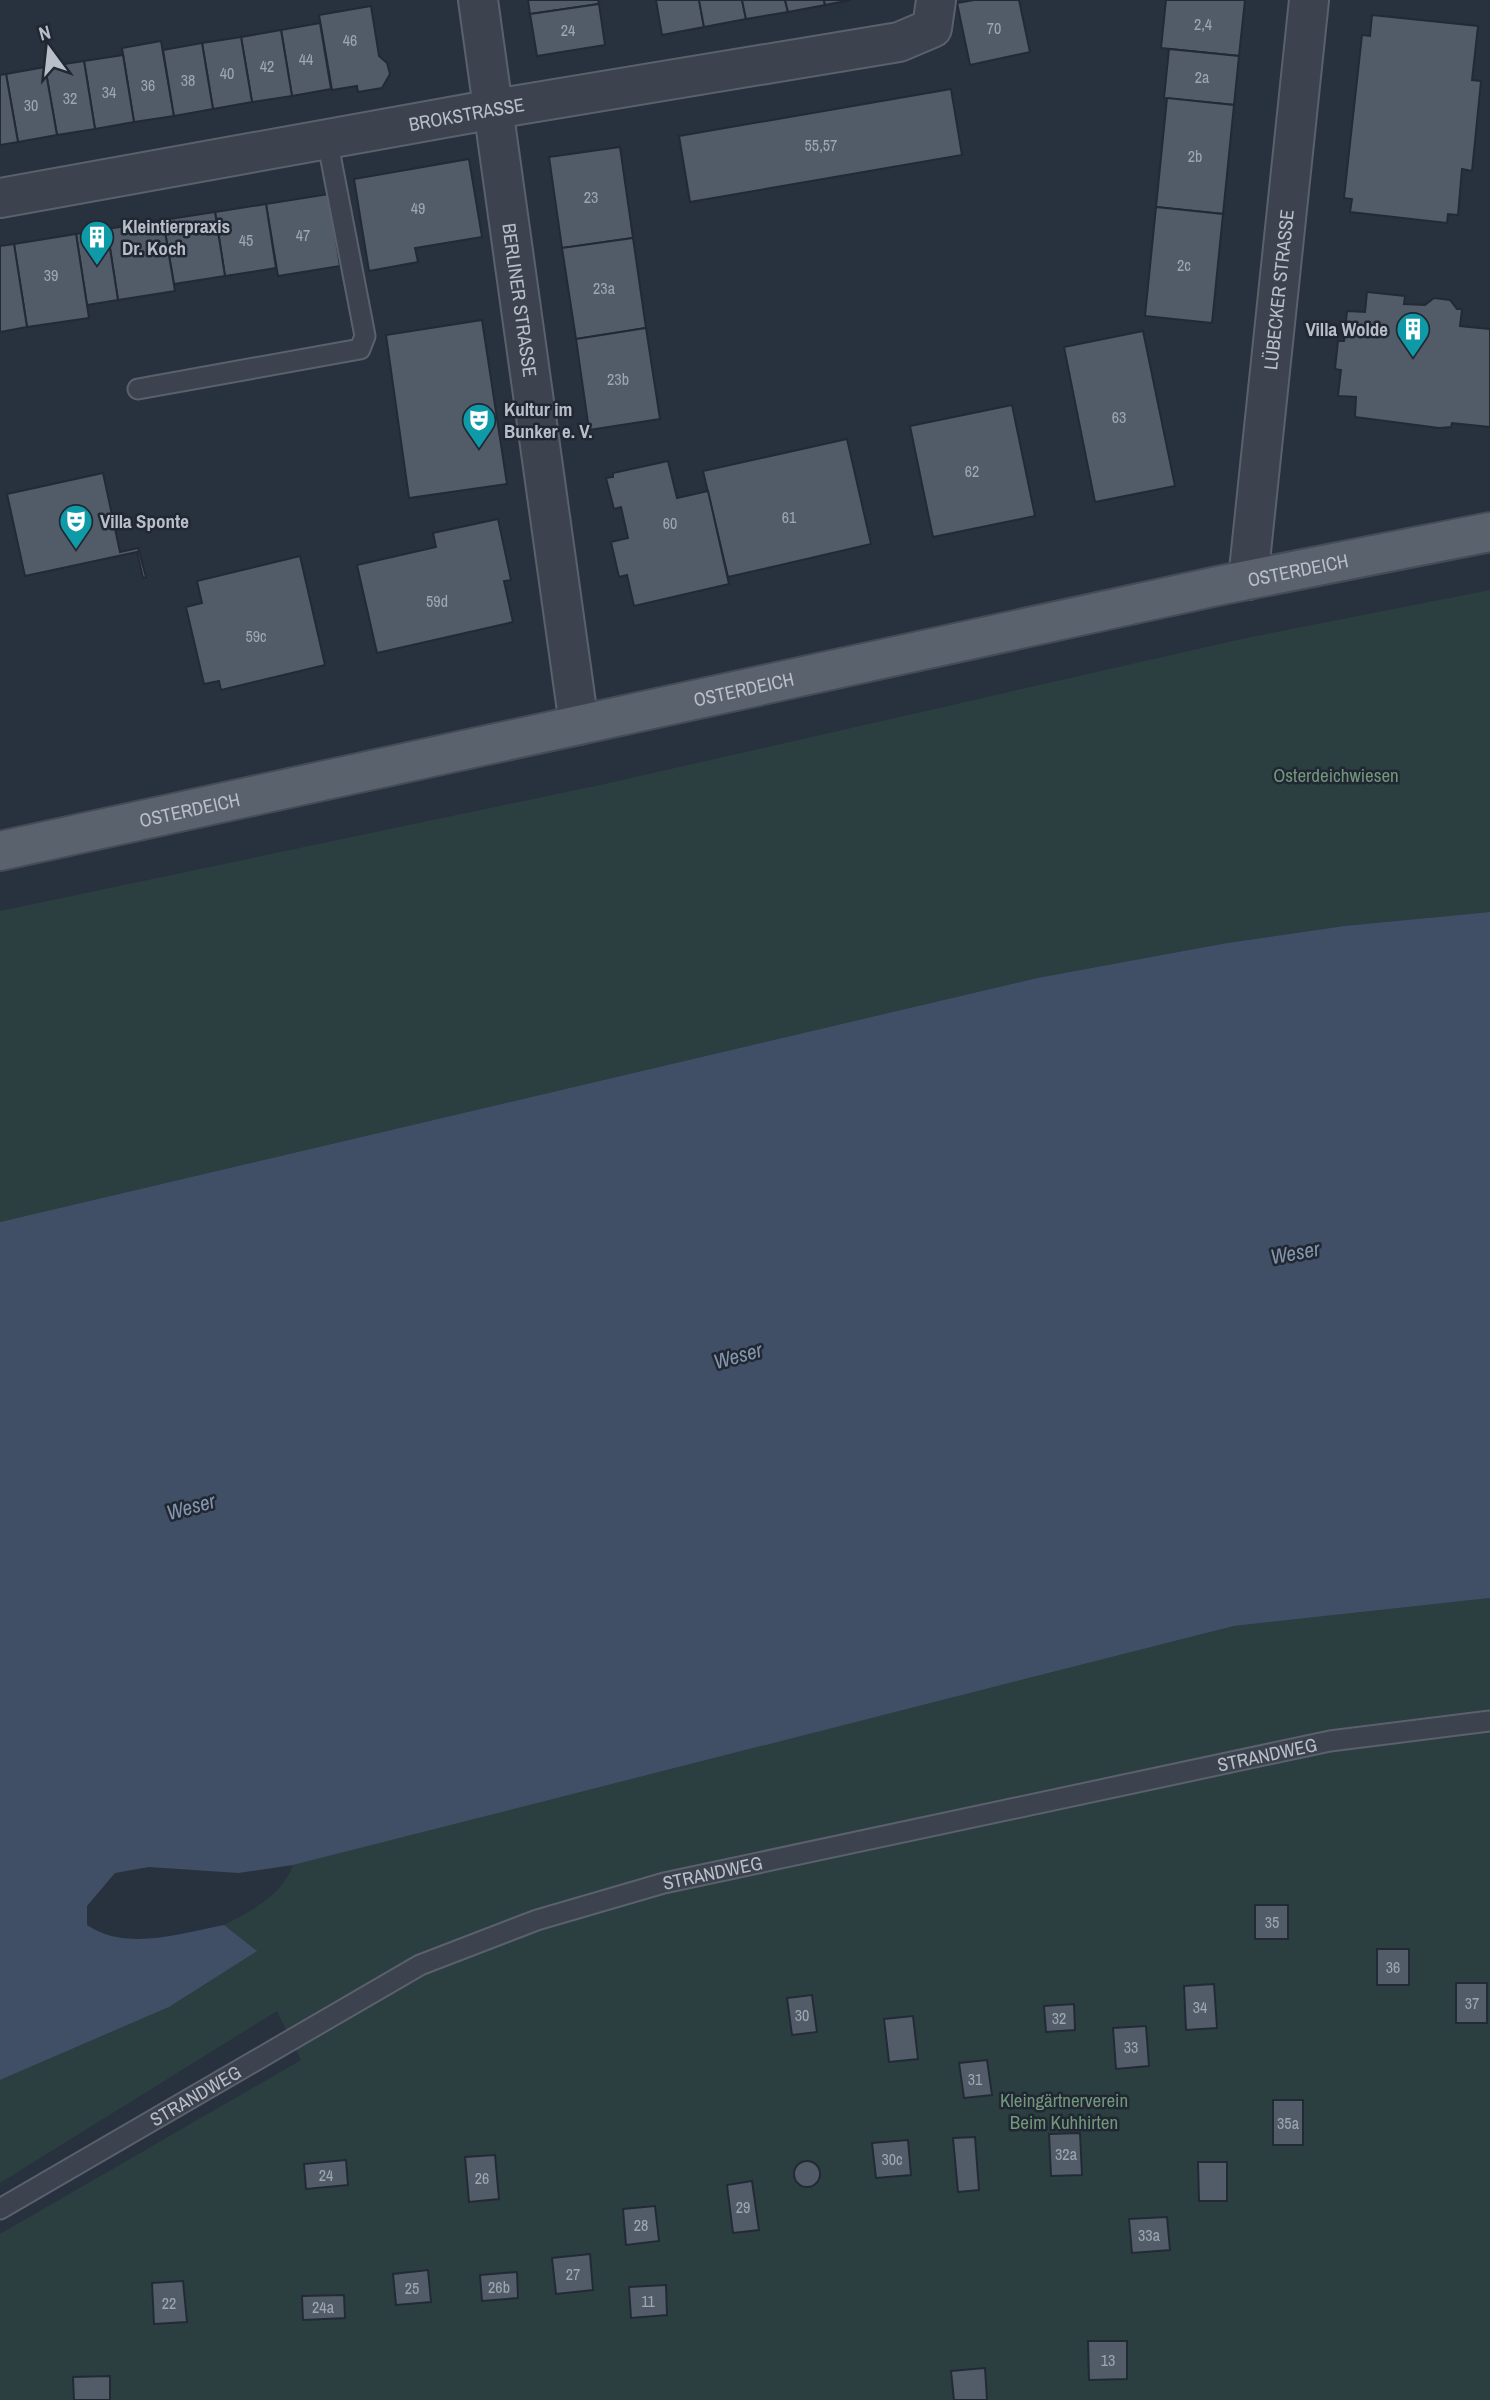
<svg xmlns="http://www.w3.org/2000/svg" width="1490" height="2400" font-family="'Archivo Narrow',sans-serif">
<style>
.green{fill:#2b3e40}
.water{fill:#404f65}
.building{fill:#525c69;stroke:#232a35;stroke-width:2}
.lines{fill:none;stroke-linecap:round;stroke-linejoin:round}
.lane-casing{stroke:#5a616c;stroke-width:23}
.street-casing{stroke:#5a616c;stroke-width:42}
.primary-casing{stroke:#454c57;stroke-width:42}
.lane{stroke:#3c434e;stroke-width:19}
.street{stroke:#3c434e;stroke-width:38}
.primary{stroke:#5a626e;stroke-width:38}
.labels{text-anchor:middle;stroke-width:5;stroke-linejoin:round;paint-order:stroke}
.number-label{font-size:16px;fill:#9ea6b1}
.street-label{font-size:19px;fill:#b8bfc9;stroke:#212833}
.poi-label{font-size:19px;font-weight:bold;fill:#b8bfc9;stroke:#212833;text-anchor:start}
.park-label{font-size:19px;fill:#72977a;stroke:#212833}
.water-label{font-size:21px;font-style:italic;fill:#8395ad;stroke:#212833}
</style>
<rect width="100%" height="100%" fill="#28313e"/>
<!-- green -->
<g class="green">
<polygon points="1490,590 1490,912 1344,926 1227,943 1037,978 0,1222 0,911 609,783 1246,638"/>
<path d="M1490 1598V2400H0V2234L301 2060 277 2011 0 2183V2080L169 2007 256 1951 224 1925C252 1911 282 1895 293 1865L1234 1626Z"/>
</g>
<!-- water -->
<path class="water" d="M1490 912V1598L1234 1626 293 1865 238 1873 149 1867 115 1873 87 1906V1925C126 1952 182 1933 224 1925L257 1951 169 2007 0 2080V1222L1037 978 1227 943 1344 926Z"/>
<!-- building -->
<g class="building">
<polygon points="528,0 598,0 599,4 530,14"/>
<polygon points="656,0 699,0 704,27 662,35"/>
<polygon points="699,0 742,0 746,19 704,27"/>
<polygon points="742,0 785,0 788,12 746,19"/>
<polygon points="785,0 824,0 825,5 788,12"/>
<polygon points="824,0 851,0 825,5"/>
<polygon points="974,0 1019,0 1030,52 970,65 957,3"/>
<polygon points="1166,0 1245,0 1239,56 1161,48"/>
<polygon points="599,4 605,45 537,56 530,14"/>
<polygon points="371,6 379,56 387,63 390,74 382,88 358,92 357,86 332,90 319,15"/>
<polygon points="1372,15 1478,26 1472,80 1481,81 1472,171 1462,169 1458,215 1448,214 1447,223 1350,212 1352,199 1344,198 1362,35 1370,36"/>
<polygon points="320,23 331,89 292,96 281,30"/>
<polygon points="281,30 292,96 252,102 241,37"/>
<polygon points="241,37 252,102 213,109 202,43"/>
<polygon points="161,41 174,116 134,122 122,48"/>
<polygon points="202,43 213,109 174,116 163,50"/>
<polygon points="1169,49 1239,56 1234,105 1164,98"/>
<polygon points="123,55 134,122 95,129 84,61"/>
<polygon points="84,61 95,129 57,135 45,67"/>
<polygon points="45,67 57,135 18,142 6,74"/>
<polygon points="6,74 18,142 0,145 0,75"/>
<polygon points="951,89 962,155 690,202 679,136"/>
<polygon points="1167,98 1234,105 1223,214 1156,207"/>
<polygon points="620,147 633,238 562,248 549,157"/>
<polygon points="469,159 482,237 415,248 418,262 369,271 354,179"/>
<polygon points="329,194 340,266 278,276 266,204"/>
<polygon points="266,204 276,268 225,276 215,212"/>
<polygon points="1156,207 1223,214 1212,323 1145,316"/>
<polygon points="215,212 225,276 174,284 163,220"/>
<polygon points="163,220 175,291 118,300 107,229"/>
<polygon points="107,229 118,300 87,305 76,234"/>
<polygon points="76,234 89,318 27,327 14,244"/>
<polygon points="633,238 646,328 576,339 562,248"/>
<polygon points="14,244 27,327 0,332 0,246"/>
<polygon points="1367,292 1405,296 1404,304 1425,305 1434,298 1450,300 1457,309 1462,309 1460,326 1490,329 1490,427 1452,423 1451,427 1439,428 1355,417 1356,397 1338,396 1341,370 1335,369 1338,341 1344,341 1347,311 1365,312"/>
<polygon points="482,320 507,484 409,498 386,335"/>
<polygon points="646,328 660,419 589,430 576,339"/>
<polygon points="1143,331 1175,486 1095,502 1064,347"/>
<polygon points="1012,405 1035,516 933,537 910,426"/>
<polygon points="847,439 871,544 728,577 703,471"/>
<polygon points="668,461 677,498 708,491 729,584 634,606 627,575 619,577 611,542 628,538 621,507 614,509 606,478 613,477 613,473"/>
<polygon points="103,473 120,552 138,548 146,577 143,578 137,552 25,576 7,494"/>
<polygon points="498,519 511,580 504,581 513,622 377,653 357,565 436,547 433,533"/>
<polygon points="300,556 325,665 221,690 219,681 204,684 186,607 202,603 197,581"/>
<rect x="1255" y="1905" width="33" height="34"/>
<rect x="1377" y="1949" width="32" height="36"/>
<rect x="1456" y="1983" width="31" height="40"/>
<polygon points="1214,1984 1217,2028 1186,2030 1184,1986"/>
<polygon points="812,1995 817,2032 792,2035 787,1998"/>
<polygon points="1074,2004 1075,2030 1046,2032 1044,2006"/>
<polygon points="913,2016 918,2059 889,2062 884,2019"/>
<polygon points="1146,2026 1149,2066 1116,2069 1113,2028"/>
<polygon points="987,2060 992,2095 964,2098 959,2063"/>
<rect x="1273" y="2100" width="30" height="45"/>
<polygon points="1080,2133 1082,2175 1051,2176 1049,2134"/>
<polygon points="975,2137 979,2190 958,2192 953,2138"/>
<polygon points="908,2140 911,2175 876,2178 872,2143"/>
<polygon points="495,2155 499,2199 469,2202 465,2157"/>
<polygon points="346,2160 348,2185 306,2189 304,2164"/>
<circle cx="807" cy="2174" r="13"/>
<polygon points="1198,2162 1227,2162 1227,2201 1199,2201"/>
<polygon points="752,2181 759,2230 733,2233 727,2185"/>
<polygon points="655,2206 659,2241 626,2245 623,2209"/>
<polygon points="1167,2217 1170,2250 1132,2253 1129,2219"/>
<polygon points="590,2254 593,2290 556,2294 552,2258"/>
<polygon points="428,2270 431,2302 396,2305 393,2274"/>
<polygon points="517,2272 518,2298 482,2301 480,2275"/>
<polygon points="183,2281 187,2322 154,2324 152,2283"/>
<polygon points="666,2285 667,2315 631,2318 629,2287"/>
<polygon points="344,2295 345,2318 303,2320 302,2296"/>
<polygon points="1088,2341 1127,2341 1127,2379 1089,2380"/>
<polygon points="985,2368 987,2400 954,2400 951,2371"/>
<polygon points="110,2376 110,2400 74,2400 73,2377"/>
</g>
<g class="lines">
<defs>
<g id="lane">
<polyline points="138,389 360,349 365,336 327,139"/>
<path id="s1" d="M0 2209 420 1965 537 1920 664 1883 1330 1741 1490 1721"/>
</g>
<g id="street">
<path id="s2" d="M478 0 579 725"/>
<path id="s3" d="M0 198 494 109 899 42 932 28 936 0"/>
<path id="s4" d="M1248 580 1309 0"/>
</g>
<g id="primary">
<path id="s5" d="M0 851 1222 585 1490 532"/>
</g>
</defs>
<!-- lane casing -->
<use href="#lane" class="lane-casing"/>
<!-- street casing -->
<use href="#street" class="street-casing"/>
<!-- primary casing -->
<use href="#primary" class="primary-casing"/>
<!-- lane -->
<use href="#lane" class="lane"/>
<!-- street -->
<use href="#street" class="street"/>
<!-- primary -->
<use href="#primary" class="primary"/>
</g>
<!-- icons -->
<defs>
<symbol id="building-pin" viewBox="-11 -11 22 30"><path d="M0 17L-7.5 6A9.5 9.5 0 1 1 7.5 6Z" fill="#0f9aa8" stroke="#212833"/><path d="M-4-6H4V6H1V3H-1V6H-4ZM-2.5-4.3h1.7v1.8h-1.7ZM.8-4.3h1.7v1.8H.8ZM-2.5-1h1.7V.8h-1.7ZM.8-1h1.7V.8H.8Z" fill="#fff"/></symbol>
<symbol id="theatre-pin" viewBox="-11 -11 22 30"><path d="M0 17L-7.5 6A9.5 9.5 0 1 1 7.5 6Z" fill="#0f9aa8" stroke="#212833"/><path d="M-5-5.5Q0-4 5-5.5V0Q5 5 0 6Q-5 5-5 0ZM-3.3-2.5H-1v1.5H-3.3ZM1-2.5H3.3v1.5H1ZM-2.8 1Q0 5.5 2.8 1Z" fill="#fff"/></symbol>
</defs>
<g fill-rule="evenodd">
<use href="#building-pin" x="78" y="218" width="38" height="52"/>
<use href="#building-pin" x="1394" y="310" width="38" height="52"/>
<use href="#theatre-pin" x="460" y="401" width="38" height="52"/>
<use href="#theatre-pin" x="57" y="502" width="38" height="52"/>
</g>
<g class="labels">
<!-- number labels -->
<g class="number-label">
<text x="1203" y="30">2,4</text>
<text x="994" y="34">70</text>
<text x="568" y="36">24</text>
<text x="350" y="46">46</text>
<text x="306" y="65">44</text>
<text x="267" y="72">42</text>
<text x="227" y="79">40</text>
<text x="1202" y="83">2a</text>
<text x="188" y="86">38</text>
<text x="148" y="91">36</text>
<text x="109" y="98">34</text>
<text x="70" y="104">32</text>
<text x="31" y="111">30</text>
<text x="821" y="151">55,57</text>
<text x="1195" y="162">2b</text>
<text x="591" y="203">23</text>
<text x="418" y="214">49</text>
<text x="303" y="241">47</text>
<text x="246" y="246">45</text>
<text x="1184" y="271">2c</text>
<text x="51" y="281">39</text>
<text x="604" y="294">23a</text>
<text x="618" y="385">23b</text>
<text x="1119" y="423">63</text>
<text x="972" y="477">62</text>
<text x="789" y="523">61</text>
<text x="670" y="529">60</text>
<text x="437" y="607">59d</text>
<text x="256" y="642">59c</text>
<text x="1272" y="1928">35</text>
<text x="1393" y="1973">36</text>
<text x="1472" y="2009">37</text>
<text x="1200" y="2013">34</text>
<text x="802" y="2021">30</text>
<text x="1059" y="2024">32</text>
<text x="1131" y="2053">33</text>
<text x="975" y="2085">31</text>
<text x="1288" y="2129">35a</text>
<text x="1066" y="2160">32a</text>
<text x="892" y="2165">30c</text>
<text x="326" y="2181">24</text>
<text x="482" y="2184">26</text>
<text x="743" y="2213">29</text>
<text x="641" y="2231">28</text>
<text x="1149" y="2241">33a</text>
<text x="573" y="2280">27</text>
<text x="499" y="2293">26b</text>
<text x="412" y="2294">25</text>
<text x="648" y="2307">11</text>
<text x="169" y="2309">22</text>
<text x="323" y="2313">24a</text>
<text x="1108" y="2366">13</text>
</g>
<!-- street labels -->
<g class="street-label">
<text dy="7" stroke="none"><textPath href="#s3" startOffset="474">BROKSTRASSE</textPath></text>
<text dy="7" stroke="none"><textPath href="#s4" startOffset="292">LÜBECKER STRASSE</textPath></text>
<text dy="7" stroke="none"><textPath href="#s2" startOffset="303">BERLINER STRASSE</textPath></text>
<text dy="7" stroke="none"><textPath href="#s5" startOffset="1328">OSTERDEICH</textPath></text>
<text dy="7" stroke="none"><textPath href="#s5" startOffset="761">OSTERDEICH</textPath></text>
<text dy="7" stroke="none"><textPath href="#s5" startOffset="194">OSTERDEICH</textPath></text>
<text dy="7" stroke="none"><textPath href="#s1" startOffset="1360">STRANDWEG</textPath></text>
<text dy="7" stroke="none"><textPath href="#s1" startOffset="793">STRANDWEG</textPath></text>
<text dy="7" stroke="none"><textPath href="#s1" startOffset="226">STRANDWEG</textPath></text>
</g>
<!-- poi labels -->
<g class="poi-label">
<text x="122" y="233">Kleintierpraxis<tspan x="122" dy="22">Dr. Koch</tspan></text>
<text x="1388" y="336" text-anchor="end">Villa Wolde</text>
<text x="504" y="416">Kultur im<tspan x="504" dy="22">Bunker e. V.</tspan></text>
<text x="100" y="528">Villa Sponte</text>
</g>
<!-- park labels -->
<g class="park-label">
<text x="1336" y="782">Osterdeichwiesen</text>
<text x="1064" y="2107">Kleingärtnerverein<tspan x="1064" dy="22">Beim Kuhhirten</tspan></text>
</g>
<!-- water labels -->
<g class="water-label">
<text transform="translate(1295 1253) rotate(-10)" y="7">Weser</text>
<text transform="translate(738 1356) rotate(-15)" y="7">Weser</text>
<text transform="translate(191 1507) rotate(-15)" y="7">Weser</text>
</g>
</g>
<!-- north arrow -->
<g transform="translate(49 49) rotate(345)" stroke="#212833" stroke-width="5" paint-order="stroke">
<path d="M0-5L12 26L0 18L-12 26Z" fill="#b8bfc9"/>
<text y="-10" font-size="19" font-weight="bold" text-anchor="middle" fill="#b8bfc9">N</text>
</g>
</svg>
